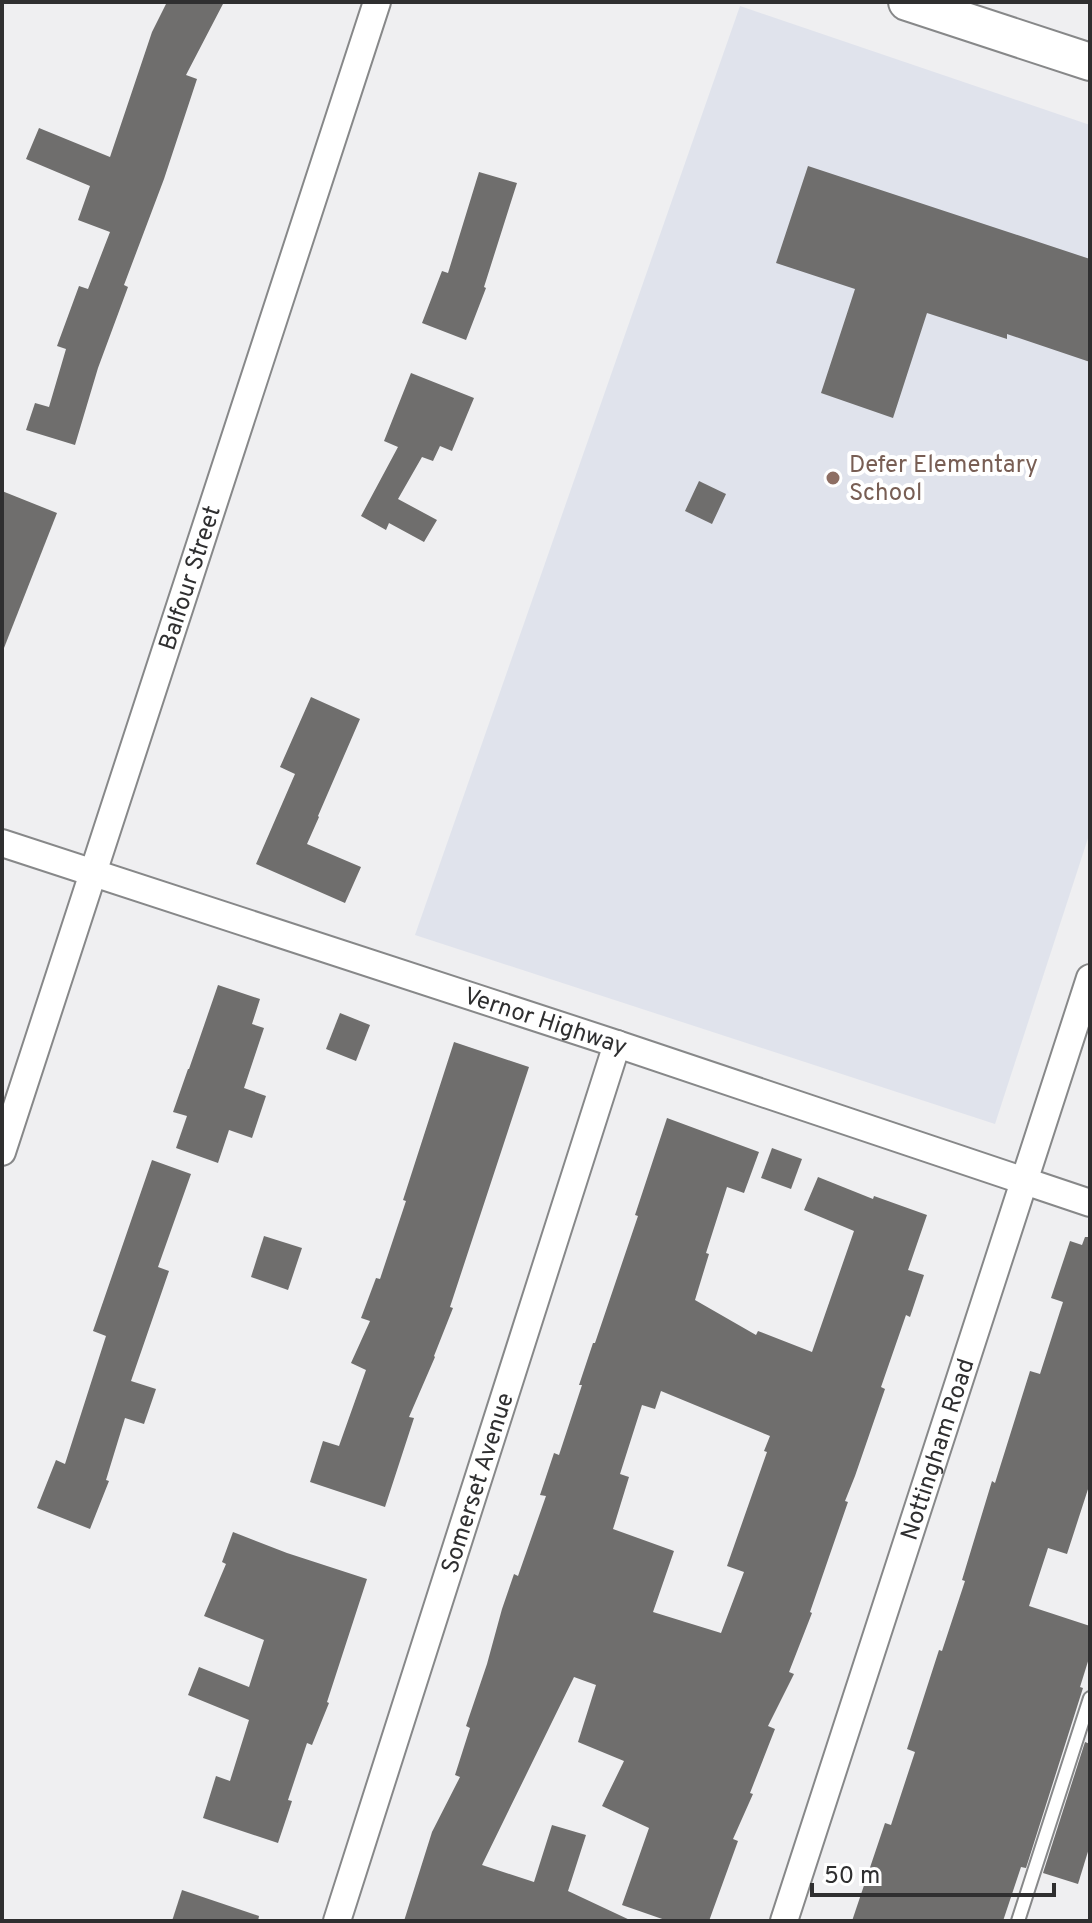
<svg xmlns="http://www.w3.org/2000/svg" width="1092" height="1923" font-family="Overpass,sans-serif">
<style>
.built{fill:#e0e3ec}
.building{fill:#6f6e6d;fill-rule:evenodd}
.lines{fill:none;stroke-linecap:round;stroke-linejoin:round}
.lane-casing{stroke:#878889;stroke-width:16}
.street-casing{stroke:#878889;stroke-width:30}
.secondary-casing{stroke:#878889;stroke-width:40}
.lane{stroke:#fff;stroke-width:12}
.street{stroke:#fff;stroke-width:26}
.secondary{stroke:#fff;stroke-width:36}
.education-dot{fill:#8d6e63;stroke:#fff;stroke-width:3}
.labels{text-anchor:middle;stroke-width:8;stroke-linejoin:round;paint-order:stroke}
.education-label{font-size:24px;fill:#785e54;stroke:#fff;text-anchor:start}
.street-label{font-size:24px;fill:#2f2f30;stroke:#fff}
</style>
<rect width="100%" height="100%" fill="#efeff1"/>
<!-- built -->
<polygon class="built" points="740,6 1090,125 1090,832 995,1124 415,935"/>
<!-- building -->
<g class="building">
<polygon points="167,2 224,2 186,75 197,79 164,179 124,285 128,287 98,368 75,445 26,430 35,403 49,407 66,349 57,346 79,286 88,289 110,232 78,220 90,186 26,159 39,128 110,157 152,32"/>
<polygon points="808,166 1090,259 1090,362 1007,334 1007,339 927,313 893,418 821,393 855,289 776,263"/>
<polygon points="479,172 517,183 484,287 486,288 466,340 422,323 442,271 448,273"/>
<polygon points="411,373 474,398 452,451 440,446 433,461 422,457 398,499 437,520 424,542 389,523 386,530 361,516 398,447 384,441"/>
<polygon points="699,481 726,494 712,524 685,511"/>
<polygon points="2,491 57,513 4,648 2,648"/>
<polygon points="311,697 360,719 318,816 319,817 307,844 361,867 345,903 256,864 295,774 280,767"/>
<polygon points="218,985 260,999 252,1024 264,1028 244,1088 266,1096 252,1138 229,1130 218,1163 176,1148 187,1116 173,1112 188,1069 189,1069"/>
<polygon points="340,1013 370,1025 356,1061 326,1049"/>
<polygon points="454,1042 529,1067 450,1307 453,1308 434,1356 435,1357 409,1417 414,1418 385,1507 310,1482 323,1441 339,1446 366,1370 351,1363 370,1321 361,1318 376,1278 380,1279 406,1201 403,1200"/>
<path d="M667 1118 759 1152 744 1193 727 1187 706 1253 709 1254 695 1300 756 1335 758 1331 812 1352 854 1231 804 1210 818 1177 873 1199 874 1196 927 1215 908 1270 924 1275 910 1317 906 1315 881 1387 885 1389 855 1476 845 1501 848 1502 810 1612 812 1613 789 1672 794 1674 768 1726 775 1729 750 1793 753 1794 733 1839 738 1841 709 1921H668L622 1905 649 1828 602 1806 624 1761 578 1742 596 1685 574 1677 482 1865 534 1882 552 1825 586 1835 568 1891 632 1921H404L432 1832 460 1777 455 1775 470 1728 466 1726 487 1664 502 1609 514 1574 518 1576 546 1496 540 1495 554 1453 559 1455 582 1385H579L593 1343H595L638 1216 635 1215ZM661 1391 770 1436 764 1451 767 1452 727 1566 744 1572 721 1633 653 1612 674 1551 613 1529 629 1477 620 1474 642 1405 655 1409Z"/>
<polygon points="772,1148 802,1159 791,1189 761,1178"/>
<polygon points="152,1160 191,1174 158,1267 169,1271 131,1381 156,1389 144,1424 125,1418 106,1480 109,1481 90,1529 37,1508 56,1460 65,1464 106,1336 93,1331"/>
<polygon points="264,1236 302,1248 288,1290 251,1277"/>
<polygon points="1085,1237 1090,1237 1090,1483 1067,1554 1048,1548 1029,1606 1090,1626 1090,1655 1080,1687 1083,1688 1026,1868 1021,1867 1003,1921 852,1921 885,1823 891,1825 915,1752 907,1749 939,1650 942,1651 965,1581 962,1580 992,1481 995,1483 1030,1371 1040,1374 1063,1302 1051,1298 1070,1241 1082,1245"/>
<polygon points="233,1532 287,1553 367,1579 327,1702 329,1703 312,1745 307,1743 288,1800 292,1801 278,1843 203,1818 216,1776 230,1781 249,1720 188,1695 199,1667 249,1687 264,1640 204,1616 226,1564 222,1562"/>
<polygon points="1085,1742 1090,1744 1090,1845 1078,1884 1043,1873"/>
<polygon points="182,1890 259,1916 258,1921 172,1921"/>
</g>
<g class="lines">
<defs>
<polyline id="lane" points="1018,1921 1090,1698"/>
<g id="street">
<path id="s1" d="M2 843 617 1044 1090 1203"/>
<path id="s2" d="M2 1152 377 2"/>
<path id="s3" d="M337 1921 617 1044"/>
<path id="s4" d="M784 1921 1090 978"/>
</g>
<polyline id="secondary" points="907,2 1090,62"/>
</defs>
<!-- lane casing -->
<use href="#lane" class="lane-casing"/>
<!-- street casing -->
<use href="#street" class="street-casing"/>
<!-- secondary casing -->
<use href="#secondary" class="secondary-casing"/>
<!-- lane -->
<use href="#lane" class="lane"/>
<!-- street -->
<use href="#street" class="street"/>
<!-- secondary -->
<use href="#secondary" class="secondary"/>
</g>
<!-- markers -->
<circle class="education-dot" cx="833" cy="478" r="8"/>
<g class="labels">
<!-- education labels -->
<g class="education-label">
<text x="849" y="472">Defer Elementary<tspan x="849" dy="28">School</tspan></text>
</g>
<!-- street labels -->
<g class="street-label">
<text dy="8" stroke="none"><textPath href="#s2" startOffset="604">Balfour Street</textPath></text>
<text dy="8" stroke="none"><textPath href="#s1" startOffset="572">Vernor Highway</textPath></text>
<text dy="8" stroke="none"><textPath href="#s4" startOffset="496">Nottingham Road</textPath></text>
<text dy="8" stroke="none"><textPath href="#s3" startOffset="460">Somerset Avenue</textPath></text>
</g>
</g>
<!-- border -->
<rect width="1092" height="1923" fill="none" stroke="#2f2f30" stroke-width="8"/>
<!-- scale -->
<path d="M812 1883v12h242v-12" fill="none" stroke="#2f2f30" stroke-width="4"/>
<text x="824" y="1883" font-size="24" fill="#2f2f30" stroke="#ffffff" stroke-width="6" paint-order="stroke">50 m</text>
</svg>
